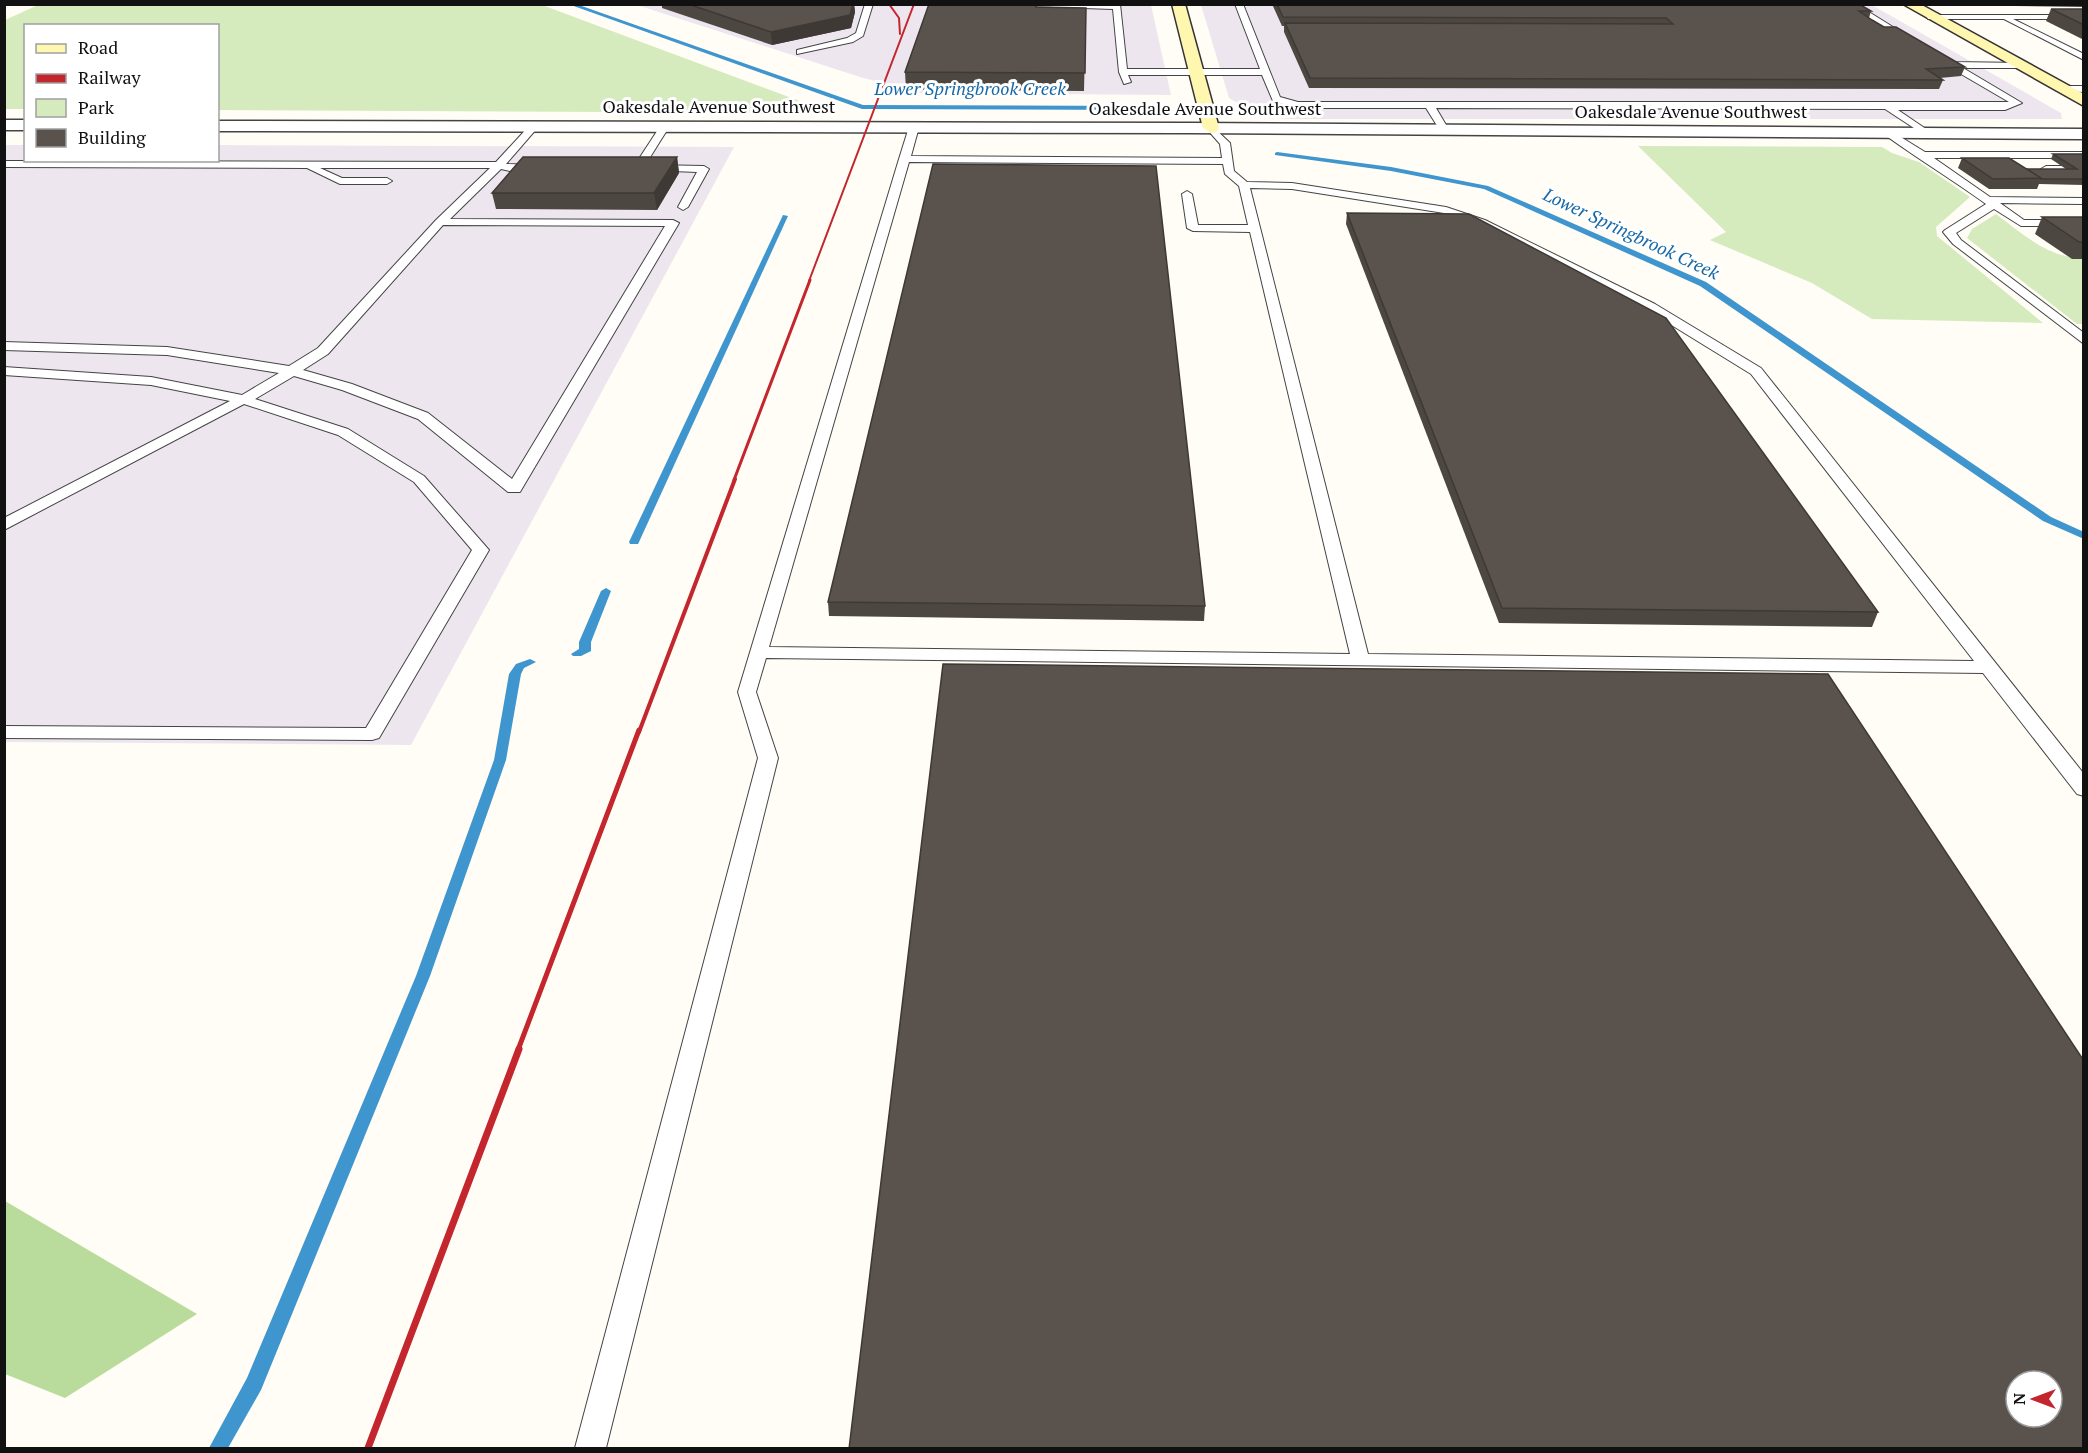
<svg xmlns="http://www.w3.org/2000/svg" width="2088" height="1453" font-family="'PT Serif',serif">
<style>
.industrial{fill:#eee6ef}
.green{fill:#d5ebbd}
.forest{fill:#b9dc9c}
.lines{fill:none;stroke-linecap:round;stroke-linejoin:round}
.stream{fill:#3f96cf;fill-rule:evenodd}
.service-casing{stroke:#444;stroke-width:2}
.tertiary-casing{stroke:#444;stroke-width:3}
.secondary-casing{stroke:#333;stroke-width:3}
.service{fill:#fff;fill-rule:evenodd}
.tertiary{fill:#fff;fill-rule:evenodd}
.secondary{fill:#fff6b0;fill-rule:evenodd}
.rail-far4{stroke:#c4262e;stroke-width:2}
.rail-far3{stroke:#c4262e;stroke-width:3}
.rail-far2{stroke:#c4262e;stroke-width:4}
.rail-far1{stroke:#c4262e;stroke-width:5}
.rail{stroke:#c4262e;stroke-width:7}
.wall{fill:#4d4742}
.shaded-wall{fill:#3f3936}
.building{fill:#5a524d;stroke:#3f3936;stroke-width:1.5;fill-rule:evenodd}
.labels{text-anchor:middle;stroke-width:6;stroke-linejoin:round;paint-order:stroke}
.far-water-label{font-size:18px;font-style:italic;fill:#1768a6;stroke:#fff}
.far-street-label{font-size:18px;fill:#111;stroke:#fff}
</style>
<rect width="100%" height="100%" fill="#fffdf5"/>
<!-- industrial -->
<g class="industrial">
<polygon points="637,5 1151,5 1171,95 920,93 860,77"/>
<polygon points="1201,5 1872,5 2061,113 2062,119 1289,119 1268,117 1255,113 1229,98"/>
<polygon points="5,145 25,145 26,160 218,160 218,145 734,147 411,745 5,742"/>
</g>
<!-- green -->
<g class="green">
<polygon points="38,5 542,5 832,113 218,110 218,26 26,26 25,109 5,109 5,20"/>
<polygon points="1638,146 1882,147 1892,153 1919,162 1970,197 1936,227 1937,236 2043,323 1872,319 1812,283 1710,240 1726,232"/>
<path d="M1996 214C2023 234 2048 258 2083 258V324H2077L1967 238 1972 229Z"/>
</g>
<!-- forest -->
<polygon class="forest" points="4,1201 5,1201 197,1314 65,1398 5,1374"/>
<g class="lines">
<!-- stream -->
<g class="stream">
<polygon points="568,4 576,4 863,105 1135,106 1138,108 1135,110 862,109"/>
<polygon points="1277,152 1391,167 1488,186 1706,282 2051,517 2084,532 2084,539 2043,521 1700,286 1484,189 1391,171 1275,155 1275,153"/>
<polygon points="783,215 788,216 639,542 638,544 630,544 629,542"/>
<polygon points="606,588 611,591 591,642 591,651 581,656 573,656 571,654 579,649 579,642 601,591"/>
<polygon points="530,659 536,662 524,668 521,674 506,760 430,976 261,1390 228,1448 209,1448 247,1378 416,976 494,760 509,674 516,664"/>
</g>
<defs>
<g id="service">
<polygon points="865,4 873,4 863,36 853,42 797,54 797,50 847,38 856,33"/>
<polygon points="968,4 1120,4 1127,69 1260,69 1235,4 1243,4 1280,97 1298,102 2009,102 1937,60 1937,56 1940,55 1954,62 2022,63 2023,65 2019,68 1963,68 2022,103 2005,110 1898,110 1929,131 1931,133 1926,136 1885,109 1436,108 1449,130 1444,133 1441,132 1426,108 1298,108 1273,101 1262,75 1128,75 1131,82 1124,84 1119,72 1113,9"/>
<polygon points="1847,4 1856,4 1914,40 1907,42"/>
<polygon points="1931,15 2084,15 2084,19 2013,19 2084,54 2084,60 2004,19 1928,19 1927,17"/>
<polygon points="2062,86 2084,86 2084,92 2059,91 2059,87"/>
<path d="M534 123 539 126 506 164 539 165 544 168 543 170 510 171 501 169 450 219 673 220 679 223 520 492H508L418 419 342 390 294 376 255 399 348 429 424 476 489 550 379 738 372 740 4 738V726L366 728 472 550 414 482 338 435 244 404 4 530V518L230 401 151 385 4 375V367L151 377 242 395 279 373 167 355 4 350V342L167 347 289 366 318 348 436 220 490 168H320L342 178H387L392 181 387 184H340L307 168 4 167V161L496 162 531 124ZM443 225 665 226 512 479 428 413 352 384 303 370 328 354Z"/>
<path d="M914 124 919 127 911 156 1222 158 1220 144 1206 128 1211 125 1230 143 1234 171 1247 182 1292 183 1446 207 1485 220 1655 304 1761 368 2084 774V796L2077 794 1983 673 766 658 756 692 778 758 606 1448H575L758 758 738 692 899 159 909 127ZM909 162 1223 164 1225 174 1239 186 1248 225H1198L1192 194 1187 191 1182 194 1187 228 1193 231 1250 232 1350 654 769 647ZM1250 188 1292 189 1444 213 1477 224 1647 310 1751 374 1974 661 1368 654Z"/>
<polygon points="661,125 669,127 642,170 634,170 633,168"/>
<path d="M1885 131H1891L1925 152H2084V158H1934L1990 197 2084 198V204L2000 203 2024 220H2084V226H2021L1994 209 1956 233 1961 240 2084 333V344L1953 244 1943 232 1945 230 1986 204C1953 180 1918 159 1885 135Z"/>
<polygon points="652,165 704,166 709,169 688,207 683,210 678,207 697,172 648,170 647,168"/>
<polygon points="2046,166 2066,166 2071,169 2066,172 2042,171 2041,169"/>
</g>
<g id="tertiary">
<rect x="4" y="120" width="22" height="10"/>
<polygon points="218,121 1190,123 2084,129 2084,139 1190,133 218,131"/>
</g>
<g id="secondary">
<polygon points="1172,4 1185,4 1219,128 1217,131 1211,133 1203,128"/>
<polygon points="1903,4 1920,4 2084,94 2084,106"/>
</g>
</defs>
<!-- service casing -->
<use href="#service" class="service-casing"/>
<!-- tertiary casing -->
<use href="#tertiary" class="tertiary-casing"/>
<!-- secondary casing -->
<use href="#secondary" class="secondary-casing"/>
<!-- service -->
<use href="#service" class="service"/>
<!-- tertiary -->
<use href="#tertiary" class="tertiary"/>
<!-- secondary -->
<use href="#secondary" class="secondary"/>
<!-- rail-far4 -->
<g class="rail-far4">
<polyline points="889,4 899,18 900,34"/>
<polyline points="809,281 914,4"/>
</g>
<!-- rail-far3 -->
<polyline class="rail-far3" points="734,480 810,280"/>
<!-- rail-far2 -->
<polyline class="rail-far2" points="639,732 735,479"/>
<!-- rail-far1 -->
<polyline class="rail-far1" points="518,1050 639,730"/>
<!-- rail -->
<polyline class="rail" points="368,1448 519,1049"/>
</g>
<!-- wall -->
<g class="wall">
<polygon points="662,4 854,4 855,12 851,28 772,45 662,8"/>
<polygon points="929,4 1037,4 1037,7 1086,8 1084,91 906,90 905,72"/>
<polygon points="1272,4 1859,4 1871,11 1869,18 1884,27 1965,67 1961,76 1940,78 1943,80 1939,89 1309,88 1284,32 1284,26 1282,26"/>
<polygon points="2010,4 2084,4 2084,7 2014,6"/>
<polygon points="2051,9 2084,9 2084,40 2046,21"/>
<polygon points="2053,154 2084,154 2084,185 2039,184 2037,189 1989,189 1958,168 1962,158 2027,169 2066,169 2051,159"/>
<polygon points="677,157 679,173 657,210 496,209 492,193"/>
<polygon points="1347,213 1878,612 1872,627 1499,623 1346,224"/>
<polygon points="2042,217 2084,217 2084,259 2072,259 2035,234"/>
<polygon points="828,602 1205,606 1204,621 829,616"/>
</g>
<!-- shaded-wall -->
<g class="shaded-wall">
<polygon points="853,4 854,4 855,12 851,28 772,45 771,32"/>
<polygon points="677,157 679,173 657,210 654,193"/>
</g>
<!-- building -->
<g class="building">
<polygon points="688,4 853,4 850,15 771,32"/>
<polygon points="929,4 1036,4 1036,7 1086,8 1085,73 905,72"/>
<polygon points="1277,4 1859,4 1871,11 1859,11 1872,20 1884,27 1896,27 1965,67 1926,69 1943,80 1310,78 1285,23 1673,24 1666,18 1283,17"/>
<polygon points="2051,9 2084,9 2084,25"/>
<polygon points="2053,154 2084,154 2084,179 2041,179 2027,169 2077,169"/>
<polygon points="523,157 677,157 654,193 492,193"/>
<polygon points="1962,158 2009,158 2041,178 1993,179"/>
<polygon points="933,164 1156,166 1205,606 828,602"/>
<polygon points="1347,213 1469,214 1666,318 1878,612 1502,608"/>
<polygon points="2042,217 2084,217 2084,242 2079,242"/>
<path d="M943 664 1828 674 2084 1061V1449H849ZM2016 1381H2052V1417H2016Z"/>
</g>
<g class="labels">
<!-- far-water labels -->
<g class="far-water-label">
<text x="970" y="95">Lower Springbrook Creek</text>
<text transform="translate(1631 234) rotate(25)" y="6">Lower Springbrook Creek</text>
</g>
<!-- far-street labels -->
<g class="far-street-label">
<text x="719" y="113">Oakesdale Avenue Southwest</text>
<text x="1205" y="115">Oakesdale Avenue Southwest</text>
<text x="1691" y="118">Oakesdale Avenue Southwest</text>
</g>
</g>
<!-- border -->
<rect width="2088" height="1453" fill="none" stroke="#111111" stroke-width="12"/>
<!-- legend -->
<rect x="24" y="24" width="195" height="138" fill="#ffffff" stroke="#a0a0a0" stroke-width="1.5"/>
<rect x="36" y="44" width="30" height="9" fill="#fff6b0" stroke="#a0a0a0" stroke-width="1.5"/>
<text x="78" y="54" font-size="18" fill="#111111">Road</text>
<rect x="36" y="74" width="30" height="9" fill="#c4262e" stroke="#a0a0a0" stroke-width="1.5"/>
<text x="78" y="84" font-size="18" fill="#111111">Railway</text>
<rect x="36" y="99" width="30" height="18" fill="#d5ebbd" stroke="#a0a0a0" stroke-width="1.5"/>
<text x="78" y="114" font-size="18" fill="#111111">Park</text>
<rect x="36" y="129" width="30" height="18" fill="#5a524d" stroke="#a0a0a0" stroke-width="1.5"/>
<text x="78" y="144" font-size="18" fill="#111111">Building</text>
<!-- north arrow -->
<g transform="translate(2034 1399) rotate(270)"><circle r="28" fill="#ffffff" stroke="#a0a0a0" stroke-width="1.5"/>
<path d="M0-4.5L10 22L0 15L-10 22Z" fill="#c4262e"/>
<text y="-9" font-size="16" font-weight="bold" text-anchor="middle" fill="#111111">N</text>
</g>
</svg>
